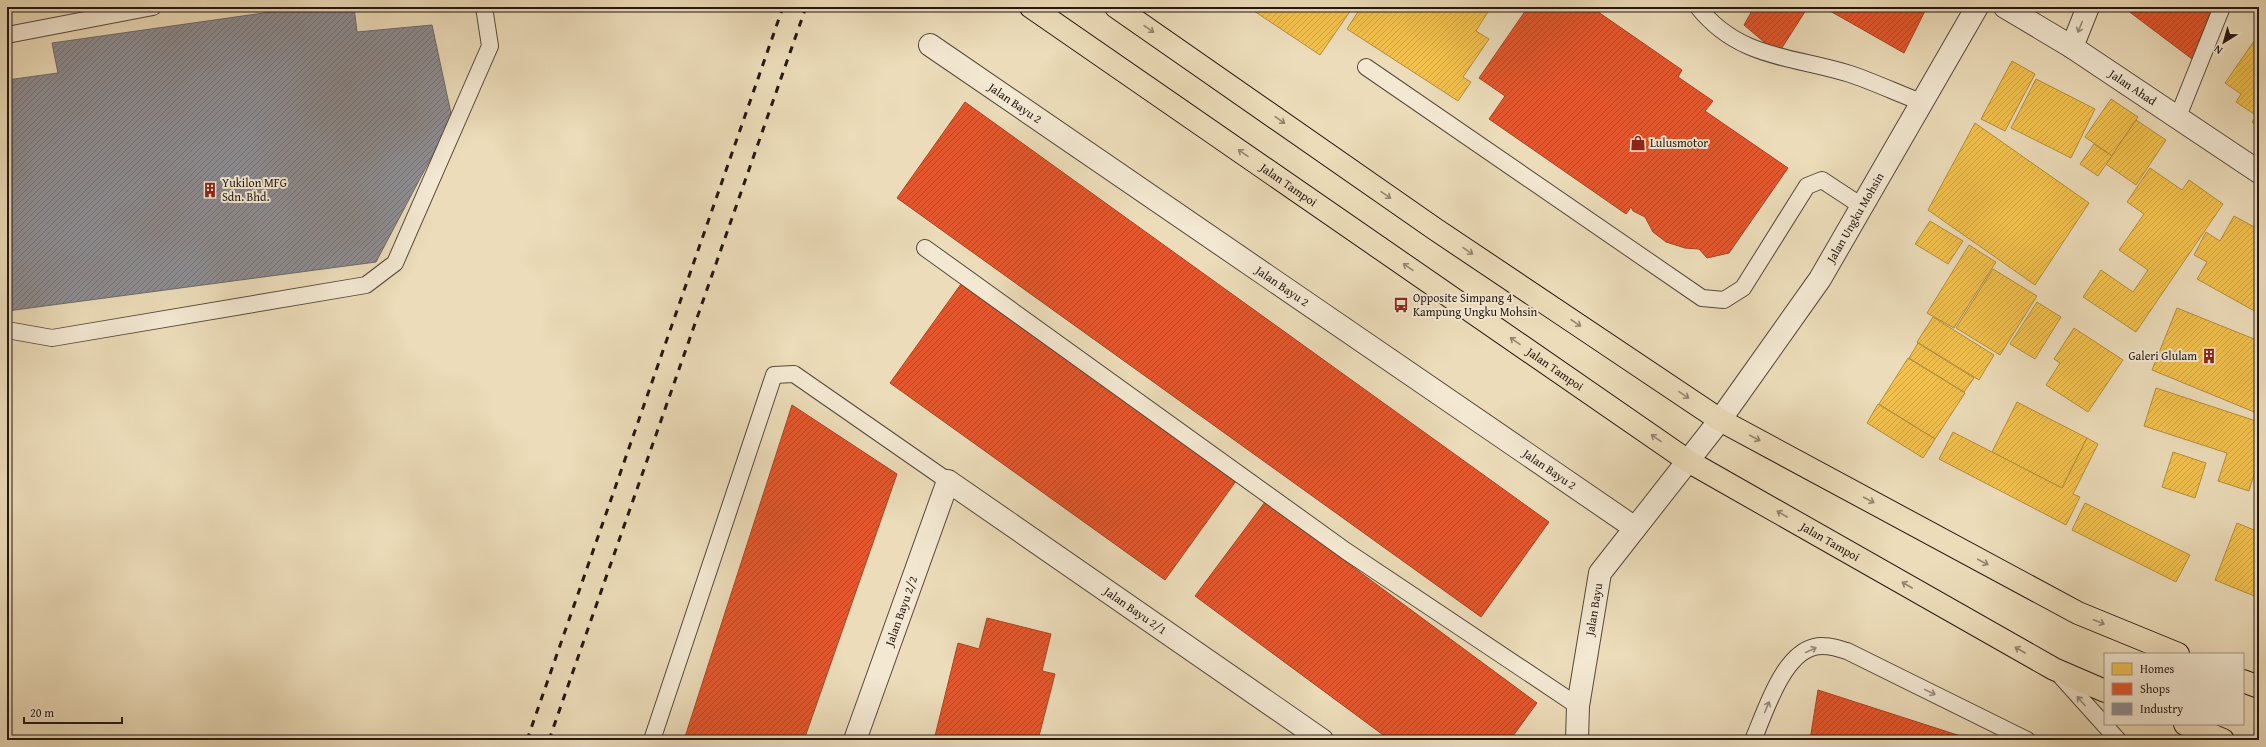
<svg xmlns="http://www.w3.org/2000/svg" width="2266" height="747" font-family="'Gentium Book Plus',serif">
<style>
.homes{fill:url(#homes-hatch);stroke:#b48e3c}
.shops{fill:url(#shops-hatch);stroke:#aa4426}
.industry{fill:url(#industry-hatch);stroke:#6e6a6c}
.lines{fill:none;stroke-linecap:round;stroke-linejoin:round}
.service-casing{stroke:#56483c;stroke-width:18}
.minor-casing{stroke:#56483c;stroke-width:24}
.tertiary-casing{stroke:#56483c;stroke-width:24}
.primary-casing{stroke:#241712;stroke-width:24}
.service{stroke:#f3e8d2;stroke-width:16}
.minor{stroke:#f3e8d2;stroke-width:22}
.tertiary{stroke:#f3e8d2;stroke-width:22}
.primary{stroke:#ecdcb9;stroke-width:22}
.rail{stroke:#241712;stroke-width:3;stroke-dasharray:7 7;stroke-linecap:butt}
.oneway{stroke:#968a7c}
.oneway2{stroke:#92836e}
.labels{text-anchor:middle;stroke-width:4;stroke-linejoin:round;paint-order:stroke}
.street-label{font-size:12px;fill:#241712;stroke:#f3e8d2}
.poi-label{font-size:12px;fill:#241712;stroke:#f3e8d2;text-anchor:start}
</style>
<defs>
<pattern id="homes-hatch" width="6" height="6" patternUnits="userSpaceOnUse"><rect width="6" height="6" fill="#f2c14e"/><path d="M-1 1l2-2M0 6l6-6M5 7l2-2" fill="none" stroke="#cfa543"/></pattern>
<pattern id="shops-hatch" width="6" height="6" patternUnits="userSpaceOnUse"><rect width="6" height="6" fill="#e4572e"/><path d="M-1 1l2-2M0 6l6-6M5 7l2-2" fill="none" stroke="#b94726"/></pattern>
<pattern id="industry-hatch" width="6" height="6" patternUnits="userSpaceOnUse"><rect width="6" height="6" fill="#8d8d92"/><path d="M-1 1l2-2M0 6l6-6M5 7l2-2" fill="none" stroke="#737276"/></pattern>
</defs>
<rect width="100%" height="100%" fill="#ecdcb9"/>
<filter id="stains"><feTurbulence type="fractalNoise" baseFrequency=".005" numOctaves="4"/><feColorMatrix values="0 0 0 0 .2 0 0 0 0 .09 0 0 0 0 .02 0 0 0 .5 -.17"/></filter>
<radialGradient id="worn" r=".72"><stop offset=".6" stop-color="#630" stop-opacity="0"/><stop offset="1" stop-color="#630" stop-opacity=".3"/></radialGradient>
<!-- homes -->
<g class="homes">
<polygon points="1248,7 1353,7 1320,55"/>
<polygon points="1361,7 1491,7 1476,31 1489,39 1463,77 1471,82 1458,101 1347,29"/>
<polygon points="2259,34 2259,127 2252,122 2257,116 2236,102 2241,94 2225,83"/>
<polygon points="2012,61 2035,74 2005,131 1981,119"/>
<polygon points="2036,79 2095,109 2071,158 2011,128"/>
<polygon points="2111,99 2138,117 2112,156 2085,137"/>
<polygon points="2136,120 2166,140 2136,185 2106,164"/>
<polygon points="1975,123 2089,203 2035,285 1928,210"/>
<polygon points="2094,144 2112,156 2098,176 2080,164"/>
<polygon points="2150,168 2182,190 2189,180 2223,204 2136,332 2083,297 2101,270 2133,292 2148,270 2119,250 2144,214 2127,202"/>
<polygon points="2234,216 2258,229 2259,227 2258,313 2197,279 2207,262 2194,255 2206,232 2220,241"/>
<polygon points="1930,221 1963,241 1948,264 1915,244"/>
<polygon points="1969,245 1996,262 1954,328 1927,313"/>
<polygon points="1993,269 2037,296 2000,355 1956,328"/>
<polygon points="2037,302 2061,317 2035,359 2010,344"/>
<polygon points="2177,308 2259,341 2259,414 2152,370"/>
<polygon points="1933,317 1994,355 1979,380 1917,342"/>
<polygon points="2074,328 2123,360 2088,412 2046,385 2060,363 2054,359"/>
<polygon points="1918,343 1974,378 1964,392 1909,358"/>
<polygon points="1908,358 1965,393 1935,439 1879,404"/>
<polygon points="2156,388 2259,422 2259,458 2249,491 2218,481 2227,453 2144,426"/>
<polygon points="2017,402 2087,438 2062,488 1992,452"/>
<polygon points="1878,404 1935,439 1923,458 1867,423"/>
<polygon points="1953,432 2062,488 2087,438 2098,444 2073,494 2080,497 2066,525 1939,459"/>
<polygon points="2173,452 2206,463 2195,498 2162,487"/>
<polygon points="2085,503 2190,555 2176,582 2072,530"/>
<polygon points="2237,523 2259,532 2259,598 2215,580"/>
</g>
<!-- shops -->
<g class="shops">
<polygon points="1528,7 1591,7 1682,70 1678,77 1713,101 1705,111 1788,168 1729,253 1707,258 1699,249 1685,248 1666,242 1653,232 1645,217 1633,211 1631,207 1626,214 1489,119 1505,96 1479,78"/>
<polygon points="1754,7 1808,7 1778,54 1744,25"/>
<polygon points="1823,7 1927,7 1904,53"/>
<polygon points="2123,7 2212,7 2192,59"/>
<polygon points="965,102 1549,522 1481,617 897,198"/>
<polygon points="961,284 1236,481 1165,580 890,383"/>
<polygon points="792,405 897,474 804,740 684,740"/>
<polygon points="1265,502 1537,703 1510,740 1390,740 1195,596"/>
<polygon points="987,618 1051,634 1042,671 1055,674 1038,740 934,740 958,643 979,649"/>
<polygon points="1818,690 1973,740 1810,740"/>
</g>
<!-- industry -->
<polygon class="industry" points="306,7 354,7 357,32 432,25 452,118 376,262 7,311 7,80 58,73 52,43"/>
<g class="lines">
<defs>
<g id="service">
<path d="M1698 7C1739 59 1793 56 1850 74 1874 82 1897 93 1921 102"/>
<polyline points="7,35 153,7"/>
<polyline points="1366,67 1702,298 1724,300 1743,288 1807,186 1822,180 1863,207"/>
<polyline points="2177,119 2222,7"/>
<polyline points="925,248 1346,551 1578,706"/>
<polyline points="7,330 52,338 366,285 395,263 490,46 484,7"/>
<polyline points="2056,671 2118,740"/>
<polyline points="652,740 774,375 794,374 948,481"/>
<path d="M1753 740C1765 713 1782 655 1814 647 1825 644 1836 648 1847 651L2027 740"/>
</g>
<g id="minor">
<path id="s1" d="M2005 7 2072 47 2259 172"/>
<path id="s2" d="M930 45 1635 528"/>
<polyline points="2072,47 2088,7"/>
<path id="s3" d="M855 740 948 481 1322 740"/>
</g>
<g id="tertiary">
<path id="s4" d="M1577 740 1578 706 1600 573 1720 420 1820 279 1977 7"/>
</g>
<g id="primary">
<path id="s5" d="M1031 7 1688 461 2054 669 2105 691"/>
<polyline points="1116,7 1435,229 1720,420 2078,613 2178,654"/>
<polyline points="2243,681 2259,687"/>
<polyline points="2185,724 2223,740"/>
</g>
</defs>
<!-- service casing -->
<use href="#service" class="service-casing"/>
<!-- minor casing -->
<use href="#minor" class="minor-casing"/>
<!-- tertiary casing -->
<use href="#tertiary" class="tertiary-casing"/>
<!-- primary casing -->
<use href="#primary" class="primary-casing"/>
<!-- service -->
<use href="#service" class="service"/>
<!-- minor -->
<use href="#minor" class="minor"/>
<!-- tertiary -->
<use href="#tertiary" class="tertiary"/>
<!-- primary -->
<use href="#primary" class="primary"/>
<!-- rail -->
<g class="rail">
<polyline points="527,740 783,7"/>
<polyline points="549,740 806,7"/>
</g>
</g>
<!-- one-way arrows -->
<defs><path id="oneway-shaft" d="M-6 0H5M1.5-3L5.5 0L1.5 3" fill="none" stroke-width="1.6" stroke-linecap="round" stroke-linejoin="round"/></defs>
<g class="oneway">
<use href="#oneway-shaft" transform="translate(2080 27) rotate(112)"/>
<use href="#oneway-shaft" transform="translate(1811 650) rotate(-24)"/>
<use href="#oneway-shaft" transform="translate(1930 692) rotate(26)"/>
<use href="#oneway-shaft" transform="translate(2081 701) rotate(-131)"/>
<use href="#oneway-shaft" transform="translate(1767 707) rotate(-67)"/>
</g>
<g class="oneway2">
<use href="#oneway-shaft" transform="translate(1149 29) rotate(35)"/>
<use href="#oneway-shaft" transform="translate(1280 120) rotate(35)"/>
<use href="#oneway-shaft" transform="translate(1243 153) rotate(-145)"/>
<use href="#oneway-shaft" transform="translate(1386 195) rotate(35)"/>
<use href="#oneway-shaft" transform="translate(1468 251) rotate(34)"/>
<use href="#oneway-shaft" transform="translate(1408 267) rotate(-145)"/>
<use href="#oneway-shaft" transform="translate(1576 323) rotate(34)"/>
<use href="#oneway-shaft" transform="translate(1515 341) rotate(-145)"/>
<use href="#oneway-shaft" transform="translate(1684 395) rotate(34)"/>
<use href="#oneway-shaft" transform="translate(1656 438) rotate(-145)"/>
<use href="#oneway-shaft" transform="translate(1755 438) rotate(28)"/>
<use href="#oneway-shaft" transform="translate(1869 500) rotate(28)"/>
<use href="#oneway-shaft" transform="translate(1782 514) rotate(-150)"/>
<use href="#oneway-shaft" transform="translate(1983 562) rotate(28)"/>
<use href="#oneway-shaft" transform="translate(1907 585) rotate(-150)"/>
<use href="#oneway-shaft" transform="translate(2099 622) rotate(22)"/>
<use href="#oneway-shaft" transform="translate(2020 650) rotate(-150)"/>
</g>
<!-- icons -->
<defs>
<symbol id="shop-bare" viewBox="-9 -9 18 18"><path d="M-5-2.5h2.3a2.7 3.5 0 0 1 5.4 0H5L5.5 6h-11ZM-1.5-2.5h3a1.5 2.3 0 0 0-3 0Z" fill="#8f2418" stroke="#f3e8d2" stroke-width="2.5" paint-order="stroke"/></symbol>
<symbol id="building-bare" viewBox="-9 -9 18 18"><path d="M-4-6H4V6H1V3H-1V6H-4ZM-2.5-4.3h1.7v1.8h-1.7ZM.8-4.3h1.7v1.8H.8ZM-2.5-1h1.7V.8h-1.7ZM.8-1h1.7V.8H.8Z" fill="#8f2418" stroke="#f3e8d2" stroke-width="2.5" paint-order="stroke"/></symbol>
<symbol id="bus-bare" viewBox="-9 -9 18 18"><path d="M-5-6H5V4H4V6H2V4H-2V6H-4V4H-5ZM-3.5-4V0h7V-4ZM-3.5 1.2v1.5H-2V1.2ZM2 1.2v1.5H3.5V1.2Z" fill="#8f2418" stroke="#f3e8d2" stroke-width="2.5" paint-order="stroke"/></symbol>
</defs>
<g fill-rule="evenodd">
<use href="#shop-bare" x="1627" y="132" width="22" height="22"/>
<use href="#building-bare" x="199" y="179" width="22" height="22"/>
<use href="#bus-bare" x="1390" y="294" width="22" height="22"/>
<use href="#building-bare" x="2198" y="345" width="22" height="22"/>
</g>
<g class="labels">
<!-- street labels -->
<g class="street-label">
<text dy="4" stroke="none"><textPath href="#s1" startOffset="151">Jalan Ahad</textPath></text>
<text dy="4" stroke="none"><textPath href="#s2" startOffset="103">Jalan Bayu 2</textPath></text>
<text dy="4" stroke="none"><textPath href="#s5" startOffset="313">Jalan Tampoi</textPath></text>
<text dy="4" stroke="none"><textPath href="#s4" startOffset="607">Jalan Ungku Mohsin</textPath></text>
<text dy="4" stroke="none"><textPath href="#s2" startOffset="427">Jalan Bayu 2</textPath></text>
<text dy="4" stroke="none"><textPath href="#s5" startOffset="637">Jalan Tampoi</textPath></text>
<text dy="4" stroke="none"><textPath href="#s2" startOffset="751">Jalan Bayu 2</textPath></text>
<text dy="4" stroke="none"><textPath href="#s5" startOffset="962">Jalan Tampoi</textPath></text>
<text dy="4" stroke="none"><textPath href="#s4" startOffset="132">Jalan Bayu</textPath></text>
<text dy="4" stroke="none"><textPath href="#s3" startOffset="137">Jalan Bayu 2/2</textPath></text>
<text dy="4" stroke="none"><textPath href="#s3" startOffset="503">Jalan Bayu 2/1</textPath></text>
</g>
<!-- poi labels -->
<g class="poi-label">
<text x="1650" y="147">Lulusmotor</text>
<text x="222" y="187">Yukilon MFG<tspan x="222" dy="14">Sdn. Bhd.</tspan></text>
<text x="1413" y="302">Opposite Simpang 4<tspan x="1413" dy="14">Kampung Ungku Mohsin</tspan></text>
<text x="2197" y="360" text-anchor="end">Galeri Glulam</text>
</g>
</g>
<!-- margin -->
<rect width="2266" height="747" fill="none" stroke="#ecdcb9" stroke-width="24"/>
<rect x="8" y="8" width="2250" height="731" fill="none" stroke="#241712" stroke-width="2"/>
<rect x="12" y="12" width="2242" height="723" fill="none" stroke="#241712"/>
<!-- legend -->
<rect x="2104" y="653" width="140" height="72" fill="#f3e8d2" stroke="#a09485"/>
<rect x="2112" y="663" width="20" height="12" fill="#f2c14e" stroke="#a09485"/>
<text x="2140" y="673" font-size="12" fill="#241712">Homes</text>
<rect x="2112" y="683" width="20" height="12" fill="#e4572e" stroke="#a09485"/>
<text x="2140" y="693" font-size="12" fill="#241712">Shops</text>
<rect x="2112" y="703" width="20" height="12" fill="#8d8d92" stroke="#a09485"/>
<text x="2140" y="713" font-size="12" fill="#241712">Industry</text>
<!-- north arrow -->
<g transform="translate(2224 42) rotate(217)" stroke="#f3e8d2" stroke-width="3" paint-order="stroke">
<path d="M0-3L7 15L0 10L-7 15Z" fill="#241712"/>
<text y="-6" font-size="11" font-weight="bold" text-anchor="middle" fill="#241712">N</text>
</g>
<!-- scale -->
<path d="M24 717v6h98v-6" fill="none" stroke="#241712" stroke-width="2"/>
<text x="30" y="717" font-size="12" fill="#241712" stroke="#f3e8d2" stroke-width="3" paint-order="stroke">20 m</text>
<rect width="100%" height="100%" filter="url(#stains)"/>
<rect width="100%" height="100%" fill="url(#worn)"/>
</svg>
